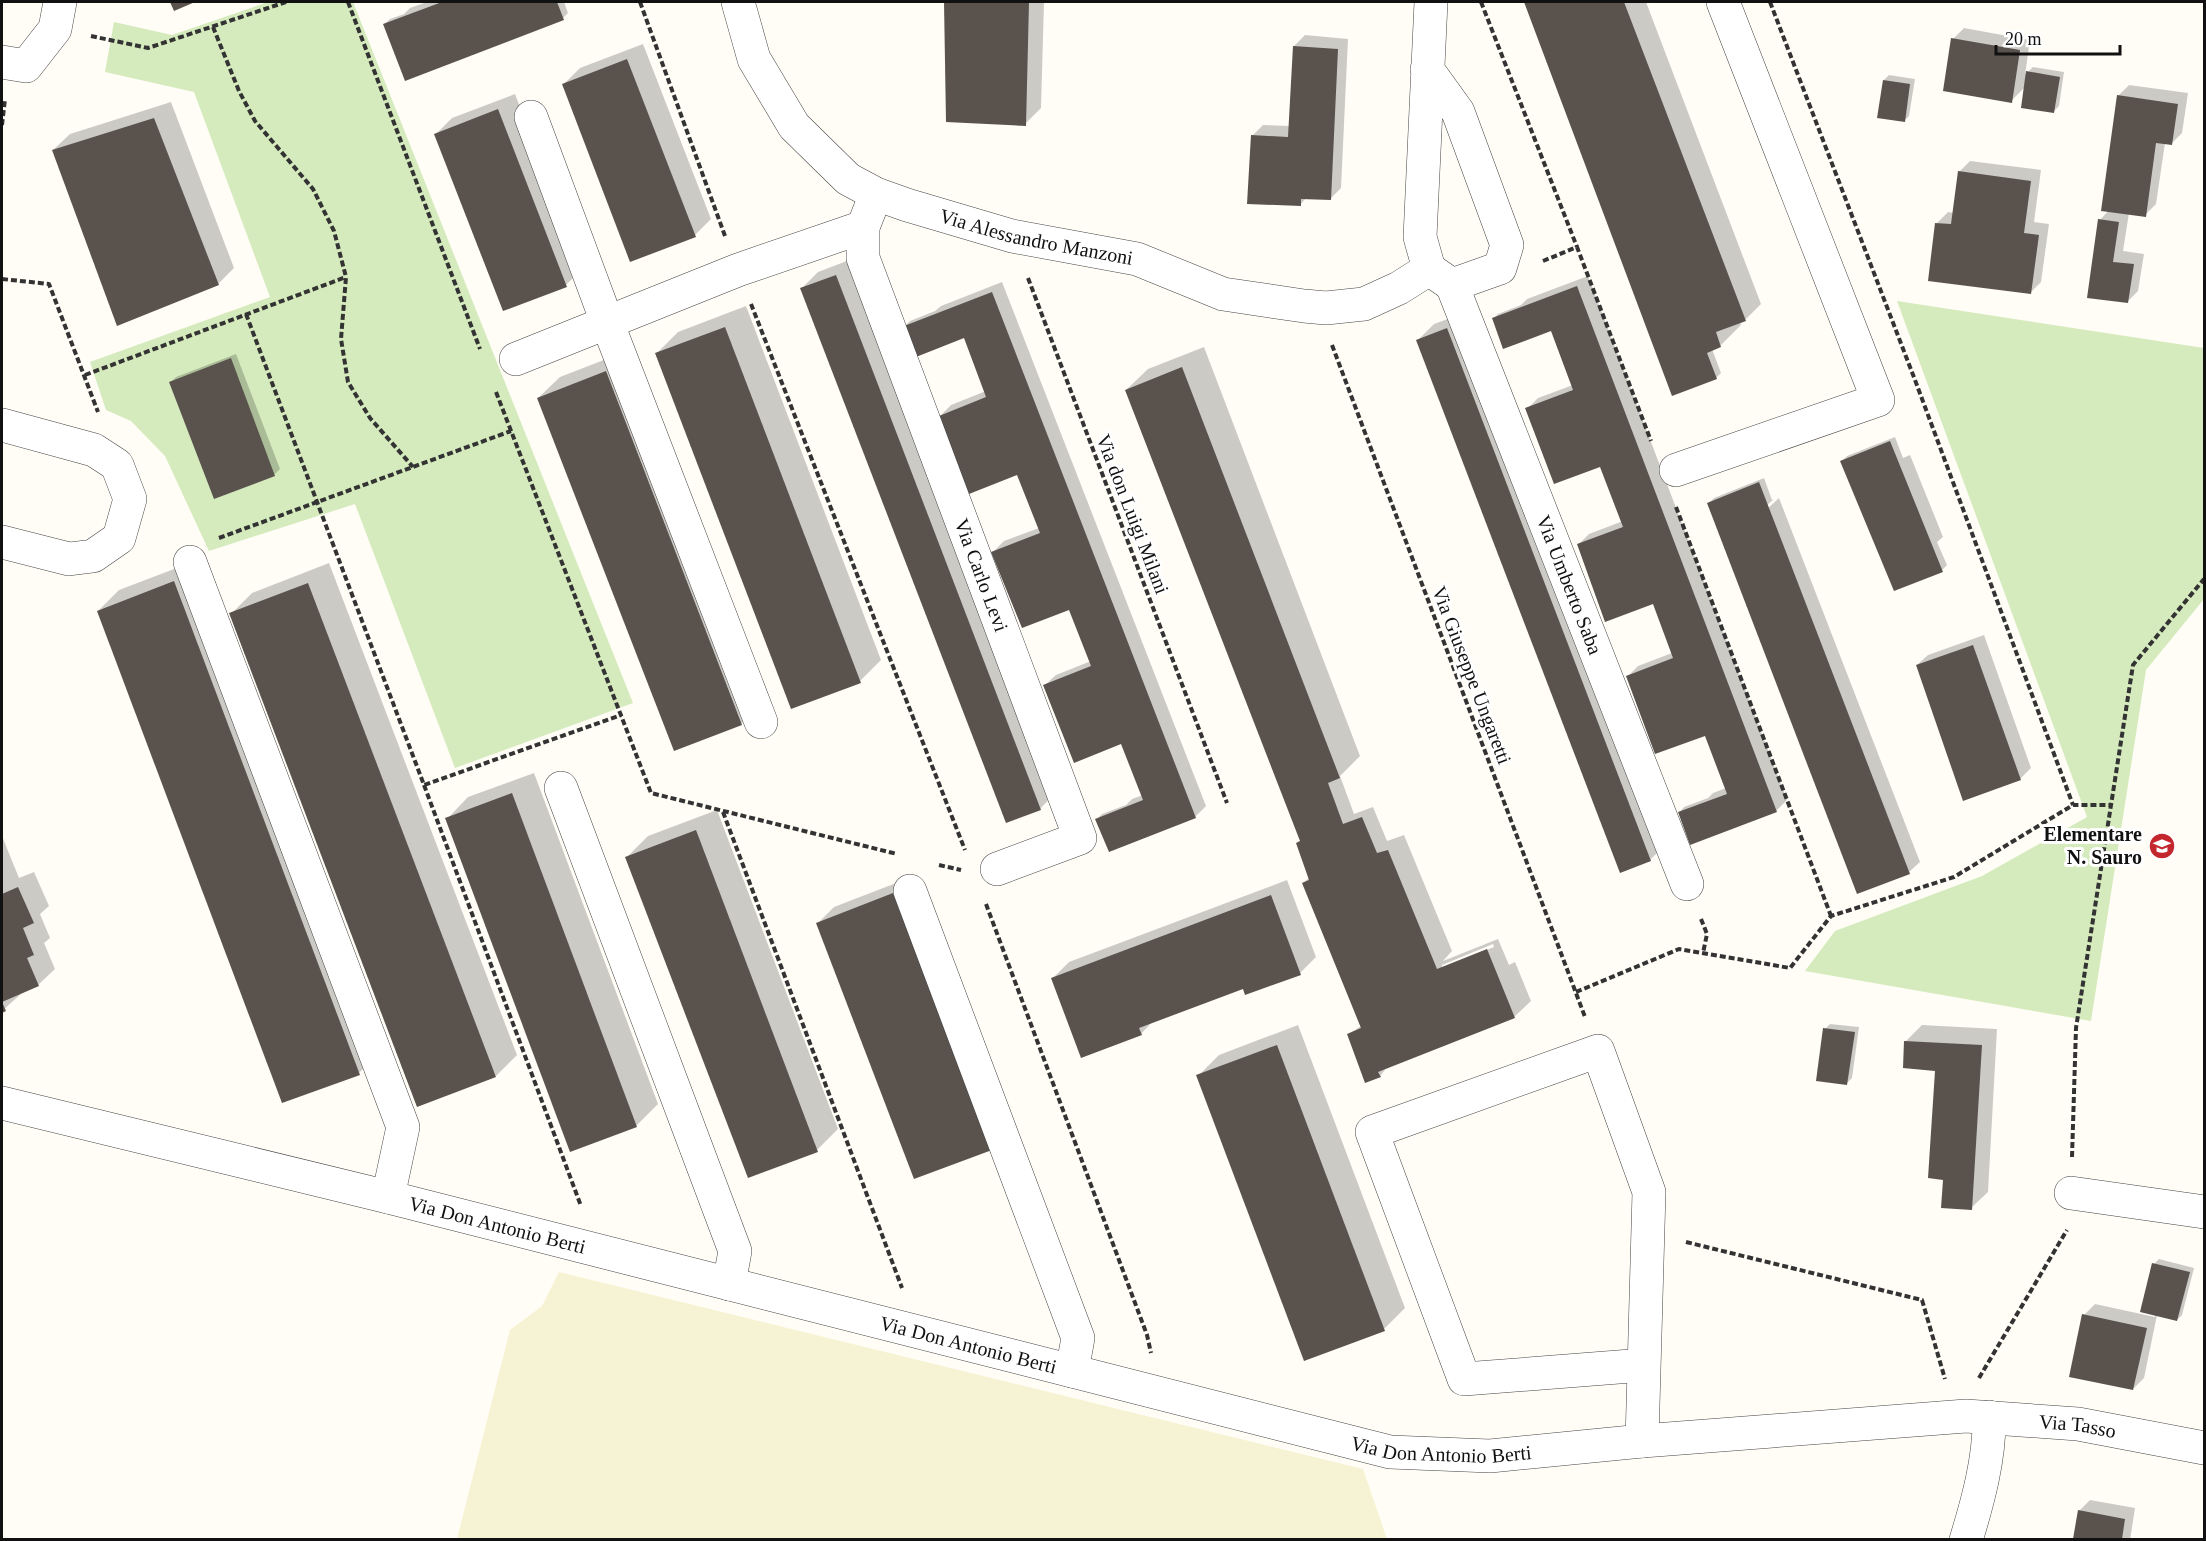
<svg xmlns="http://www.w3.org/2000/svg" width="2206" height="1541" font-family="'Times New Roman',serif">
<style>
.farmland{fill:#f6f3d4}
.green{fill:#d5ebbd}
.shadow{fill:#0003;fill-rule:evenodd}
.building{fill:#5a524d}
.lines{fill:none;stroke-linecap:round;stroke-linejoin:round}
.minor-casing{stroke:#444;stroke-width:34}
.path{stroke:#333;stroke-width:4;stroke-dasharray:6 3;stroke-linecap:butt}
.minor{stroke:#fff;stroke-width:33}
.labels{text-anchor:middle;stroke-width:6;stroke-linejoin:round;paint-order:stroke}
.street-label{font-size:20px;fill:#111;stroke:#fff}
.poi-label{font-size:20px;font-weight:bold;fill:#111;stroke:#fff;text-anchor:end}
</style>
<rect width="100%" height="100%" fill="#fffdf5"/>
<!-- farmland -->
<polygon class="farmland" points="559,1272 1363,1469 1387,1539 457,1539 510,1330 542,1306"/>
<!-- green -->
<g class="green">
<polygon points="268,2 353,2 633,703 455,768 355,504 209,551 165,456 131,421 106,410 90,362 270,297 194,92 105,72 114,22 172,35"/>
<polygon points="1897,301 2204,348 2204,599 2146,670 2091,1021 1805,971 1835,931 1982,876 2087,817"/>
</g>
<!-- shadow -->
<g class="shadow">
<polygon points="427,2 564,2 568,13 563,18 385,24 390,19 404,14 410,8"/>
<polygon points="946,2 1044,2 1041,108 1025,124 948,121"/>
<polygon points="1525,2 1646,2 1761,304 1745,320 1740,322 1741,325 1720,346 1712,349 1721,373 1716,378 1673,394"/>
<polygon points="1964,28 2030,40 2025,75 2033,67 2064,72 2059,106 2054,111 2025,87 2011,101 1953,39"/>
<polygon points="1305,35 1348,39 1341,188 1331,198 1307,197 1300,205 1252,136 1263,125 1290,126 1294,46"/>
<polygon points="643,44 711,219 695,235 564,84 580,68"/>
<polygon points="1889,75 1915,79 1909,116 1904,121 1884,80"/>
<polygon points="2129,85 2188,93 2182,133 2171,144 2165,143 2156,204 2145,215 2129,213 2123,251 2144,254 2138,291 2127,302 2089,297 2100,220 2109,210 2118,96"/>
<polygon points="515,94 582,269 566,285 436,134 452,118"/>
<polygon points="171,102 234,268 218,284 53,150 70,134"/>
<polygon points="1970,161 2041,170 2034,222 2049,224 2041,282 2030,293 1937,223 1948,212 1954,213 1959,172"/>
<polygon points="852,259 1056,792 1040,809 802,288 818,272"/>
<polygon points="1588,276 1787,800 1776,811 1679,813 1684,807 1708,798 1713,793 1726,788 1705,734 1627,677 1638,666 1672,653 1653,602 1578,545 1589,534 1623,521 1603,469 1527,409 1538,398 1573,385 1552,329 1493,319 1498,314 1521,305 1527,299"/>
<polygon points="1002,282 1206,806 1195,817 1097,819 1102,814 1126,805 1132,799 1143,795 1122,742 1045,685 1056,675 1091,661 1070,608 993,552 1004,541 1039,528 1018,473 940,416 951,405 986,391 965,336 905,326 910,321 935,311 941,306"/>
<polygon points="746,306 881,660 860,681 657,353 678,332"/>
<polygon points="1464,313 1666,844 1650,860 1418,340 1434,324"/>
<path d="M1204 347 1360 756 1340 776 1354 814 1373 807 1387 841 1404 835 1452 951 1443 961 1498 939 1509 965 1515 962 1531 1001 1514 1017 1384 1068 1385 1070 1380 1076 1349 1034 1361 1026 1303 883 1310 877 1298 843 1301 840 1126 390 1148 369ZM1493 944 1494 947 1442 968V965Z"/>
<polygon points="627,351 763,702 742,723 675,749 538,398 560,377"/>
<polygon points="236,354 280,469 275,474 214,497 171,382 176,377"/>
<polygon points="1895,437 1903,458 1910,455 1943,537 1937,542 1947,565 1942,570 1842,461 1847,456"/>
<polygon points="1764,478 1772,500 1774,499 1766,506 1766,510 1779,498 1920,862 1909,872 1709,503 1714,498"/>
<polygon points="195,561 380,1052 359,1073 98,611 119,590"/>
<polygon points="329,563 517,1055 496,1076 231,614 252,593"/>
<polygon points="1984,635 2031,768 2020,779 1917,665 1928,655"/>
<polygon points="534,773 658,1104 637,1125 571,1150 447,819 468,797"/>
<polygon points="717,810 838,1129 817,1150 627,857 648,836"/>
<polygon points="2,836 19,878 34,872 49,906 40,914 50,938 44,943 55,969 38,985 22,993 2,1011"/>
<polygon points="909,878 1007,1132 818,923 834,907"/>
<polygon points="1287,880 1316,957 1300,973 1244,987 1154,1020 1141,1034 1053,978 1069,962"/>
<polygon points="1830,1024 1859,1027 1852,1078 1847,1083 1825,1029"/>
<polygon points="1298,1025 1405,1308 1384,1329 1198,1076 1219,1055"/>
<polygon points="1922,1025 1997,1029 1988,1192 1971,1208 1944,1178 1937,1069 1906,1041"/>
<polygon points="2159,1259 2194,1268 2182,1315 2177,1320 2157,1315 2144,1378 2133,1389 2084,1315 2095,1304 2155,1317 2154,1264"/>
<polygon points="2090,1500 2135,1508 2130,1540 2074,1540 2079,1511"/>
</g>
<!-- building -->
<g class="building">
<polygon points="170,2 195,2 174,11"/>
<polygon points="442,2 557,2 564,20 405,81 383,24"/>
<polygon points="944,2 1029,2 1026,126 946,122"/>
<polygon points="1524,2 1624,2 1746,321 1716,332 1721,347 1707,353 1717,379 1672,396"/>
<polygon points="1951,38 2020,50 2012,103 1943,91"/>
<polygon points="1293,46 1338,49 1331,200 1301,199 1301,206 1247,204 1251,135 1288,137"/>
<polygon points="627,59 696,237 630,262 562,84"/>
<polygon points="2026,71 2060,77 2054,113 2021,108"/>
<polygon points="1883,80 1910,84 1905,122 1877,118"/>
<polygon points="2117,95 2178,104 2172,145 2156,143 2146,217 2101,211"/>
<polygon points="498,109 567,287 503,311 434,134"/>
<polygon points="154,118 219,285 117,326 52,150"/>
<polygon points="1958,171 2031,181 2024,233 2039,235 2031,294 1928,281 1935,223 1951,224"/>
<polygon points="2098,219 2119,222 2113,262 2134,264 2128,303 2087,298"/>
<polygon points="836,275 1041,810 1006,823 800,288"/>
<polygon points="1577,286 1777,812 1690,845 1678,812 1727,794 1705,736 1655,754 1626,676 1673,658 1653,604 1605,622 1577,544 1623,527 1600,467 1554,484 1525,408 1573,390 1551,331 1503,349 1492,318"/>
<polygon points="992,292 1196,818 1109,852 1095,819 1143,800 1121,744 1074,763 1043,685 1091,666 1069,610 1022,628 991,552 1040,533 1017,475 969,494 939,416 986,397 964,338 916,357 904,326"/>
<polygon points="725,327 861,683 791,709 655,353"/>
<polygon points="1447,328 1651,861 1620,873 1416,340"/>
<polygon points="231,358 275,476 214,499 169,382"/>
<polygon points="1182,367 1340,778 1328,783 1343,824 1362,817 1377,853 1388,850 1437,969 1487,949 1515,1018 1378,1072 1381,1077 1365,1083 1347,1034 1361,1028 1302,883 1309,880 1296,843 1300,841 1125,390"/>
<polygon points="606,371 742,725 674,751 537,398"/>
<polygon points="1890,441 1943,572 1894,591 1840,461"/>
<polygon points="1759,482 1910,874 1857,894 1707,503"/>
<polygon points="174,581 360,1075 282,1103 97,611"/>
<polygon points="308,583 496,1077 417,1107 229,613"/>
<polygon points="1973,645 2021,780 1963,801 1916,665"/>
<polygon points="512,793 637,1127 570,1152 445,818"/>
<polygon points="696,830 818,1152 748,1178 625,857"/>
<polygon points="18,887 34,923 23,928 34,955 27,958 39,986 2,1002 6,1011 2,1013 2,894"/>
<polygon points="893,893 992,1150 914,1179 816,923"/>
<polygon points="1271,895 1301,975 1245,995 1243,989 1139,1028 1142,1035 1081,1058 1051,978"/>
<polygon points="1823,1028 1855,1032 1847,1085 1816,1081"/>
<polygon points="1904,1041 1982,1045 1972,1210 1941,1208 1943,1180 1928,1178 1935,1071 1903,1068"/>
<polygon points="1277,1045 1385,1331 1304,1361 1196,1075"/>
<polygon points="2152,1263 2190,1272 2177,1321 2140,1312"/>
<polygon points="2082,1314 2147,1328 2133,1390 2069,1377"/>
<polygon points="2078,1510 2125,1519 2122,1539 2073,1539"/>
</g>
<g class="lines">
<defs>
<g id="minor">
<path id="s1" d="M738 2 754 59 794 126 848 179 876 194 907 205 1012 236 1137 259 1223 294 1304 306 1326 308 1364 304 1399 288 1429 269"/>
<polyline points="2,62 26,66 55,29 60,2"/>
<polyline points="1427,69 1458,112 1507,245 1500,268 1452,285 1429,269 1420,237 1431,2"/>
<polyline points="531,117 607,322 761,722"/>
<path id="s2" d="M876 194 863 227V258L1080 838 997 869"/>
<path id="s3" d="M1452 285 1687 884"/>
<polyline points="516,359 738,270 863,227"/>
<polyline points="2,425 94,450 117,465 130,499 119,538 93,556 69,559 2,542"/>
<polyline points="1676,470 1878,400 1723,2"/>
<polyline points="190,562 403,1127 388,1197"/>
<polyline points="561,788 735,1251 729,1284"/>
<polyline points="910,891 1078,1338 1072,1371"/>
<path id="s4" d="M2 1103 388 1197 1390 1452 1490 1456 1642 1441 1966 1416 2078 1424 2204 1448"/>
<polyline points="2071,1193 2204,1212"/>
<polyline points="1642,1441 1649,1192 1598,1051 1372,1132 1464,1379 1644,1365"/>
<path d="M1966 1540C1978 1501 1990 1457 1989 1417"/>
</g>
</defs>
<!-- minor casing -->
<use href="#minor" class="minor-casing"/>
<!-- path -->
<g class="path">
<polyline points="348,2 480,349"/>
<polyline points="640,2 725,236"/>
<polyline points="1481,2 1577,247"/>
<polyline points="1770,2 1915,380 2073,805"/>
<polyline points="213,27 239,91 255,121 313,189 334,231 346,277 341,339 348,382 370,418 413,467"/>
<polyline points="91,36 148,48 286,2"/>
<polyline points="2,125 5,99"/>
<polyline points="1543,261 1577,247 1651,441"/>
<polyline points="1028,278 1227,803"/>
<polyline points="2,279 49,284 98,412"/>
<polyline points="751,304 965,850"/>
<polyline points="246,314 424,785 621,715"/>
<polyline points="1332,345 1585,1017"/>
<polyline points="85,375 346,277"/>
<polyline points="496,392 651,793 897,854"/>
<polyline points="1676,507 1831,916"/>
<polyline points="219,538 511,431"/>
<polyline points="424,785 581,1206"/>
<polyline points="723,812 902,1288"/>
<polyline points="939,865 961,870"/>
<polyline points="986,904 1147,1335 1151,1353"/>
<polyline points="1701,919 1707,934 1703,953"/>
<polyline points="1576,992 1679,949 1790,968 1831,916 1954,877 2073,805 2111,805"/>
<polyline points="2072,1157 2076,1028 2133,665 2204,579"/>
<polyline points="1686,1242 1922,1300 1945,1379"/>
<polyline points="1979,1378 2067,1230"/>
</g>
<!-- minor -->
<use href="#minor" class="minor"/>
</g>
<!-- icons -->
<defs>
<symbol id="school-disc" viewBox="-11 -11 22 22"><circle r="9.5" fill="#c4262e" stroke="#fff"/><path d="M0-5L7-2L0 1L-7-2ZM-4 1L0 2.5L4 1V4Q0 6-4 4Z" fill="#fff"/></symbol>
</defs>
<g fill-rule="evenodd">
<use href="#school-disc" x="2147" y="831" width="30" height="30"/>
</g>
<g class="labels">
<!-- street labels -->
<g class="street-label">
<text dy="7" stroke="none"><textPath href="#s1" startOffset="411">Via Alessandro Manzoni</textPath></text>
<text transform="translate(1133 514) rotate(69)" y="7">Via don Luigi Milani</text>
<text dy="7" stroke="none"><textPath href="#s2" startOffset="405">Via Carlo Levi</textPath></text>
<text dy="7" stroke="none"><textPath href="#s3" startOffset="322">Via Umberto Saba</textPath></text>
<text transform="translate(1472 675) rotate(69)" y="7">Via Giuseppe Ungaretti</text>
<text dy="7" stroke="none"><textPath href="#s4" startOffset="510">Via Don Antonio Berti</textPath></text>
<text dy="7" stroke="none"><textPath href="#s4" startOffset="996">Via Don Antonio Berti</textPath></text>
<text dy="7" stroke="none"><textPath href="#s4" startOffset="2121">Via Tasso</textPath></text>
<text dy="7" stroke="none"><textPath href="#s4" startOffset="1482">Via Don Antonio Berti</textPath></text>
</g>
<!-- poi labels -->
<g class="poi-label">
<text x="2142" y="841">Elementare<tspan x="2142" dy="23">N. Sauro</tspan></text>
</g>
</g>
<!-- border -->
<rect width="2206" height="1541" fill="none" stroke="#111111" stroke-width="6"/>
<!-- scale -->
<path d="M1996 45v9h124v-9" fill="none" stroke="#111111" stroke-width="3"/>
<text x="2005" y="45" font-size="18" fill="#111111" stroke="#ffffff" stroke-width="4.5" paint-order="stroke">20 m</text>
</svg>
